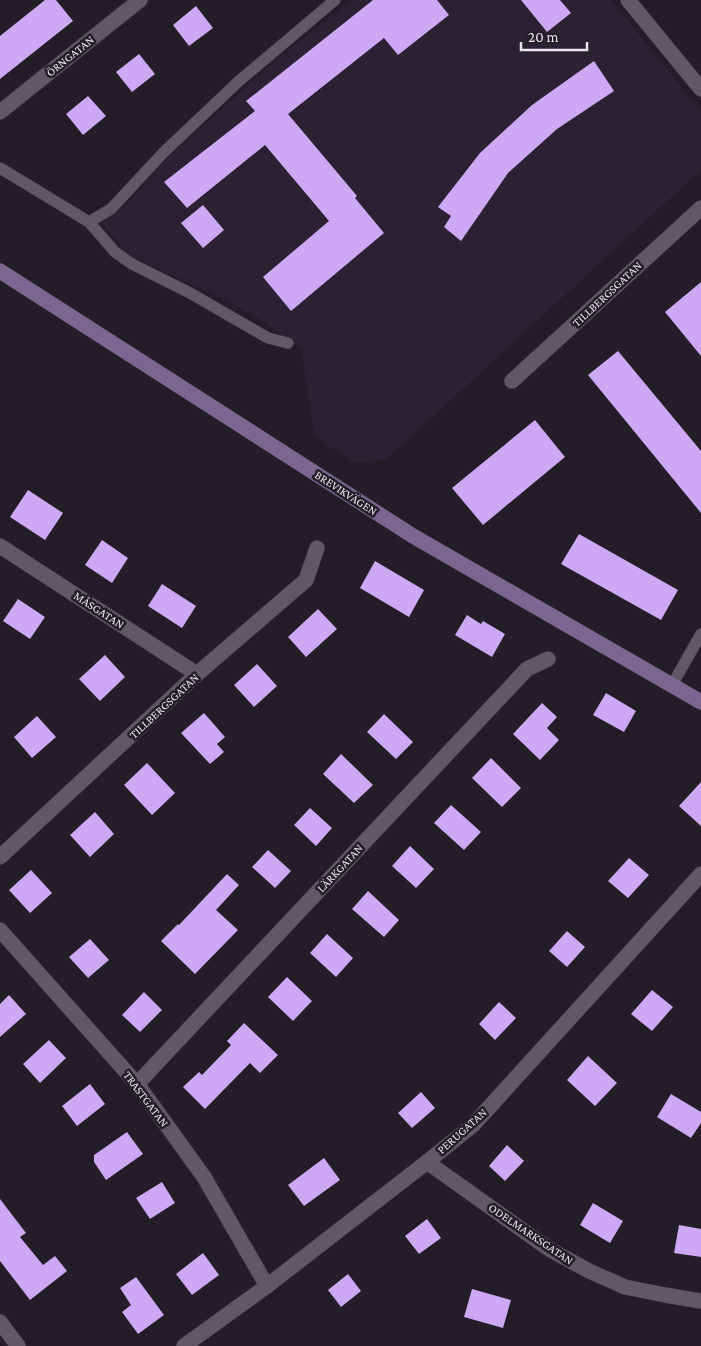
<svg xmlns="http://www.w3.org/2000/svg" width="701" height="1346" font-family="'Crimson Pro',serif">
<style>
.built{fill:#2a2232}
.building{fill:#cca8f5}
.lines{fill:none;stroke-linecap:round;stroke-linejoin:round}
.lane-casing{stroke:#3c3841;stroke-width:12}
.street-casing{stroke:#3c3841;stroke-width:16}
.secondary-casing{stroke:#3c3841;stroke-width:16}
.lane{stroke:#5f5966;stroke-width:11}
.street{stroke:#5f5966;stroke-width:15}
.secondary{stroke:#7b6692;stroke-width:15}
.labels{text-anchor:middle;stroke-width:5;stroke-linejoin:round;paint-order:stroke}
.street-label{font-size:12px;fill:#e9e6ee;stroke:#221d27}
</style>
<rect width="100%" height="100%" fill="#221d27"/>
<!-- built -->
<polygon class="built" points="352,0 611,0 701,111 701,170 386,460 352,462 315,437 301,349 263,321 222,299 129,255 102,223 122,209 167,158 276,60"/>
<!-- building -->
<g class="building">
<polygon points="45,0 56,0 73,21 0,79 0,36"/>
<polygon points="373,0 437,0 449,15 398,55 384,38 288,114 357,196 355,198 384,233 291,311 263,277 329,221 265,145 187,208 164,182 255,111 246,101"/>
<polygon points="521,0 560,0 571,13 547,32"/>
<polygon points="196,6 213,28 189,46 173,25"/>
<polygon points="139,54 155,74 132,92 116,72"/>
<polygon points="594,61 614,91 557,129 508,173 461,241 444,227 451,216 438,207 480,153 532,105"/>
<polygon points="88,96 106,116 83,135 66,114"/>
<polygon points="203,205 224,230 203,248 181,223"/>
<polygon points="701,282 701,356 665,312"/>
<polygon points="618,351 701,451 701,513 588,375"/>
<polygon points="535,420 565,457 483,525 452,488"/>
<polygon points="28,490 63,513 45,540 10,517"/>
<polygon points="579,534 678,590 661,620 561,564"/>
<polygon points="102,540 128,558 112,583 85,565"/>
<polygon points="375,561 424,590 409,617 360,588"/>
<polygon points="162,584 196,606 182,628 148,606"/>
<polygon points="18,599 45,617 30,639 3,621"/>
<polygon points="318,609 337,629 306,657 288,637"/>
<polygon points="467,615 481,624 483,621 505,634 492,657 455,635"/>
<polygon points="105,655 125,677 100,701 79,679"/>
<polygon points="257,664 277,686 254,707 234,685"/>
<polygon points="606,693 636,711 624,732 593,715"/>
<polygon points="542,703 557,717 547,728 559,740 540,760 513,734"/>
<polygon points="204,713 225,737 217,744 224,752 210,764 181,733"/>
<polygon points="384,714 413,742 396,759 367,732"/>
<polygon points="37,716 56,737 32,758 14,737"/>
<polygon points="341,754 373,785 354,803 323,774"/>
<polygon points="491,758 521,788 502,807 472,778"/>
<polygon points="147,763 175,793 152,815 124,785"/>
<polygon points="701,782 701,826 679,806"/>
<polygon points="451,805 481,832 464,850 434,823"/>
<polygon points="310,808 332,828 316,846 294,825"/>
<polygon points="95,812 114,834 90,857 70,835"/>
<polygon points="410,846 434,869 416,888 392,866"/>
<polygon points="268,850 291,871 275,888 252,867"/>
<polygon points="629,858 649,875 628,898 608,881"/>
<polygon points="31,870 52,893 30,913 9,890"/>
<polygon points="227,874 239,885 216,910 238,930 195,974 161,941 178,924 179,925"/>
<polygon points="368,891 399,920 384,937 352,909"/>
<polygon points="567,931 585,947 567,967 549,951"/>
<polygon points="327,934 353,958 336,977 310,953"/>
<polygon points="90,939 109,960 88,978 69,957"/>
<polygon points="287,977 312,1001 293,1021 268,997"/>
<polygon points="652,990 673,1007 652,1031 631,1014"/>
<polygon points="144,992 162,1010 140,1032 122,1015"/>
<polygon points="9,995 26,1014 0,1037 0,1004"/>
<polygon points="499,1002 516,1018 495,1040 479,1024"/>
<polygon points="244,1023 278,1055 260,1073 250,1063 205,1109 183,1087 199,1072 202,1075 231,1045 227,1041"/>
<polygon points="49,1040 66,1058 40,1083 23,1064"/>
<polygon points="588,1056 617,1083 595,1106 567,1080"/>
<polygon points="90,1084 105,1104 77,1126 62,1106"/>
<polygon points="421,1092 435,1108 412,1128 398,1113"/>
<polygon points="671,1094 701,1112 701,1123 691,1138 657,1117"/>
<polygon points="127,1132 143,1154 106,1180 94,1162 94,1155"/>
<polygon points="507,1145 524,1161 505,1181 489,1166"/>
<polygon points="324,1158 340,1180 304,1206 288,1185"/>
<polygon points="162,1182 175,1203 150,1219 136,1198"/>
<polygon points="0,1199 26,1233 20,1237 43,1265 55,1256 67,1271 30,1300 0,1261"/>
<polygon points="593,1203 623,1221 610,1243 580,1225"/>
<polygon points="427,1219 441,1238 419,1254 405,1236"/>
<polygon points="679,1225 701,1229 701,1257 674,1253"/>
<polygon points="203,1253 219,1275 192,1295 176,1274"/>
<polygon points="348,1274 361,1291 341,1307 328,1290"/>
<polygon points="136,1277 164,1315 138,1334 122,1312 131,1305 120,1288"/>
<polygon points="472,1289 511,1300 503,1328 464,1317"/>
</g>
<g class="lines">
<defs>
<g id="lane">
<polyline points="0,168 89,222"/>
<polyline points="288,343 268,338 190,293 132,264 115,252 89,222 111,209 164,152 239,81 335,0"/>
<polyline points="672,685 701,634"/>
</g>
<g id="street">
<polyline points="628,0 701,89"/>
<polyline points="0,112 140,0"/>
<polyline points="512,381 701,208"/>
<polyline points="0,546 197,674"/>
<polyline points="0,857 197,674 306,580 317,548"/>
<polyline points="0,930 137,1084 204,1177 267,1286"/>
<polyline points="137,1084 527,669 548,659"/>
<polyline points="427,1162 549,1249 589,1271 625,1287 665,1295 701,1301"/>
<polyline points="0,1322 18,1346"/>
<polyline points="184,1346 267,1286 427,1162 473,1125 701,874"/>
</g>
<polyline id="secondary" points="0,271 413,536 701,702"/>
</defs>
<!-- lane casing -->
<use href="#lane" class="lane-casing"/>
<!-- street casing -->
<use href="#street" class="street-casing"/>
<!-- secondary casing -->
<use href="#secondary" class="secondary-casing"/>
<!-- lane -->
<use href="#lane" class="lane"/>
<!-- street -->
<use href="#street" class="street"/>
<!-- secondary -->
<use href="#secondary" class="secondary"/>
</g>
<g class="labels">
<!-- street labels -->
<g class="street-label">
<text transform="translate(70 56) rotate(-39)" y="4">ÖRNGATAN</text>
<text transform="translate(607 294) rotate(-43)" y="4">TILLBERGSGATAN</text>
<text transform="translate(346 493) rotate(33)" y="4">BREVIKVÄGEN</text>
<text transform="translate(99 610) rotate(33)" y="4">MÅSGATAN</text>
<text transform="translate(164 706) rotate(-43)" y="4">TILLBERGSGATAN</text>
<text transform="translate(340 868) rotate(-47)" y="4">LÄRKGATAN</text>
<text transform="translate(146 1099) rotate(53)" y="4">TRASTGATAN</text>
<text transform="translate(462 1131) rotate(-42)" y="4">PERUGATAN</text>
<text transform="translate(531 1234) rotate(34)" y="4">ODELMARKSGATAN</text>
</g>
</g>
<!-- scale -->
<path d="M521 42v8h66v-8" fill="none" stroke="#e9e6ee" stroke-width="2.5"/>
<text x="528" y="42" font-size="15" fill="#e9e6ee" stroke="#221d27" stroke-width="4" paint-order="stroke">20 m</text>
</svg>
